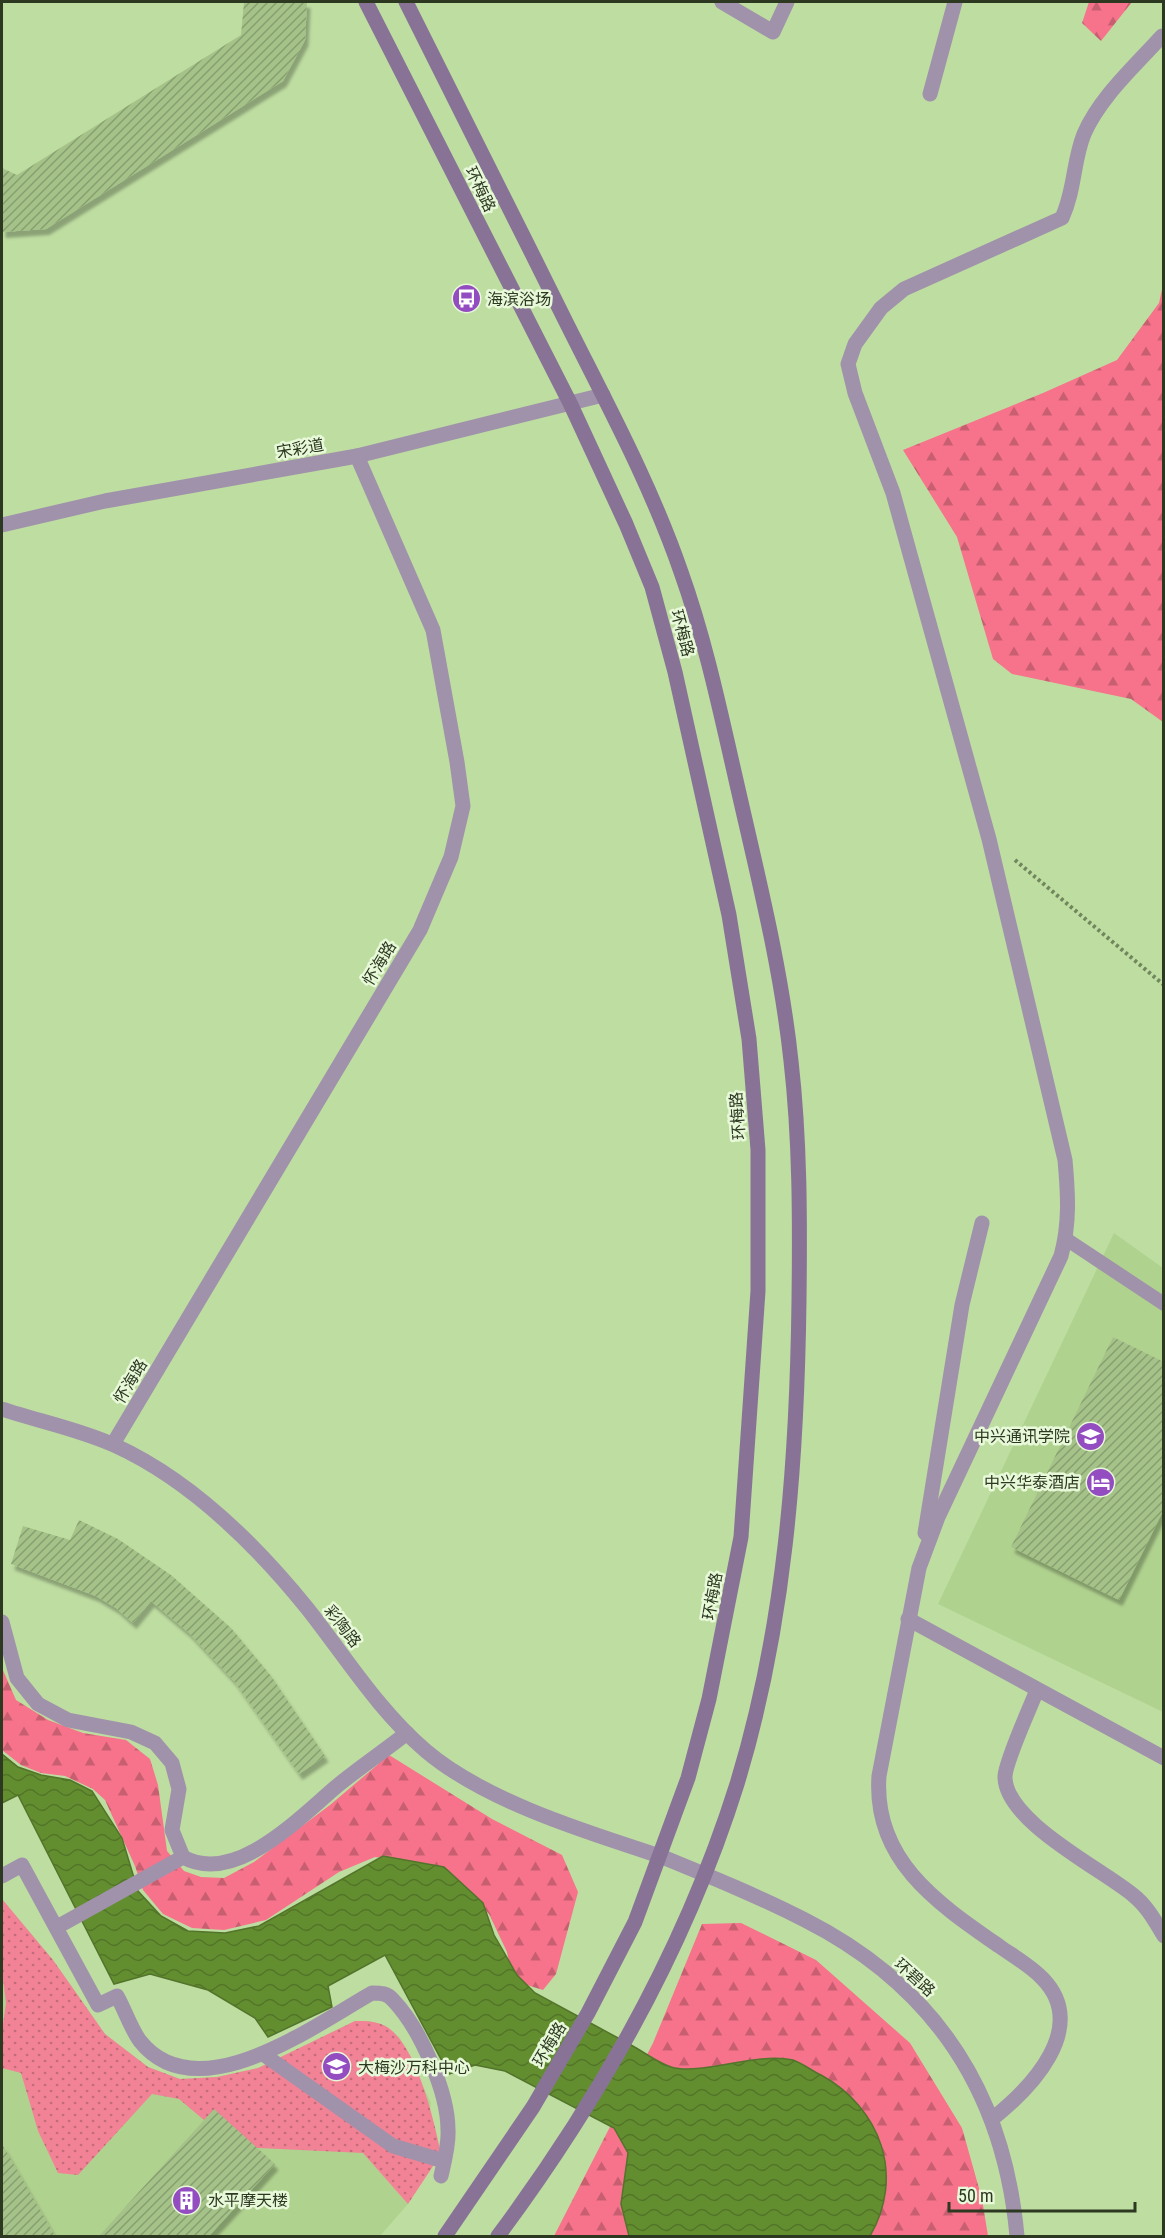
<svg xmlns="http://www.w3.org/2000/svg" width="1165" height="2238" font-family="'Roboto Condensed','Noto Sans SC',sans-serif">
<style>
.built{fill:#b0d28f}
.grass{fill:url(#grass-dots)}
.forest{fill:url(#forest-firs)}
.water{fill:url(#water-waves);stroke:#52742b;stroke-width:1.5}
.building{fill:url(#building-hatch);filter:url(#shadow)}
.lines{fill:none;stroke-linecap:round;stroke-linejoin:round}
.path{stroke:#71865d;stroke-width:4;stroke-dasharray:3 3;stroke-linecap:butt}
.service{stroke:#a092ab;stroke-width:14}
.pedestrian{stroke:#a092ab;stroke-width:15}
.minor{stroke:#a092ab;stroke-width:15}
.tertiary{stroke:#a092ab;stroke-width:15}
.secondary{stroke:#887397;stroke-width:15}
.labels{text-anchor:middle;stroke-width:5;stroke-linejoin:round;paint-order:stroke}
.street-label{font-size:16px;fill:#2c3820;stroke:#e8f9da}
.poi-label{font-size:16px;fill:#2c3820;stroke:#e8f9da;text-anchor:start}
</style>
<defs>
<pattern id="grass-dots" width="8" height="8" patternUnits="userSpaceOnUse" patternTransform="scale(1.5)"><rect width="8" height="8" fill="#f28396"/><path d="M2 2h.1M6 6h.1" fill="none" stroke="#c46c7a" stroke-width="1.8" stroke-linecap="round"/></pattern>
<pattern id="forest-firs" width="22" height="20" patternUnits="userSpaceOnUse" patternTransform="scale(1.5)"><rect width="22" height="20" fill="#f7728b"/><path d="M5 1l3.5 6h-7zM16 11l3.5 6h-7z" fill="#c85f71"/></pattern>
<pattern id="water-waves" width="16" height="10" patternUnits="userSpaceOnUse" patternTransform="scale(1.5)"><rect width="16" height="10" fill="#638e30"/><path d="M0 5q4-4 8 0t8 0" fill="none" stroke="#527528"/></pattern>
<pattern id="building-hatch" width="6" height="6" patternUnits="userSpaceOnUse" patternTransform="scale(1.5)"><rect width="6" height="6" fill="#a5c388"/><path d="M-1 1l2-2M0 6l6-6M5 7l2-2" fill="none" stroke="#879f6f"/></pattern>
<filter id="shadow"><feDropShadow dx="3.5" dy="6" stdDeviation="1.5" flood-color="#0004"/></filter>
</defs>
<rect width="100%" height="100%" fill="#bedda1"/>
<!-- built -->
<g class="built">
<polygon points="1114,1233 1163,1268 1163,1712 938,1604"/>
<polygon points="2,1899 53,1960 105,2034 148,2067 180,2079 217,2077 258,2068 355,2021 370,2021 386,2026 400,2038 431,2103 408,2204 380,2236 2,2236"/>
</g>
<!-- grass -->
<path class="grass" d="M2 1899 53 1960 105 2034 148 2067 180 2079 217 2077 258 2068 355 2021C366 2021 377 2021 387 2027 417 2046 434 2120 441 2154L408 2204 363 2153 236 2147 179 2099 152 2094 78 2175 58 2173 38 2131 21 2073 2 2068V2031L6 2003 2 1971Z"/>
<!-- forest -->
<g class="forest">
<polygon points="1089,2 1132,2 1101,41 1082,23"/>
<polygon points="1163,285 1164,722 1163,722 1131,699 1012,674 993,659 957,537 903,450 1043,393 1117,360 1159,303"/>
<polygon points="2,1668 16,1700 48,1720 83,1733 126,1740 150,1759 158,1785 167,1851 184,1871 201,1877 224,1878 254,1862 330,1805 389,1755 492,1819 562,1855 578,1892 556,1974 543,1990 527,1985 511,1971 507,1952 489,1914 458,1882 427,1864 375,1857 339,1872 266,1920 224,1930 192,1928 163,1914 143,1890 135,1866 105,1800 93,1789 65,1776 41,1773 21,1765 2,1750"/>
<polygon points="741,1923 816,1960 910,2043 962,2128 982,2199 988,2236 554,2236 653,2043 702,1924"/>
</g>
<!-- water -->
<path class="water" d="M2 1754 18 1767 41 1775 70 1780 92 1791 122 1838 138 1891 161 1916 188 1931 225 1933 259 1926 383 1856 444 1867 483 1903 494 1935 517 1975 535 1993C567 2010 599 2028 631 2045 644 2052 658 2063 671 2067 701 2076 754 2052 793 2060 802 2063 812 2071 821 2075 881 2108 905 2176 870 2236H629L621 2204 628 2153 614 2128 505 2071 475 2065 449 2074 385 1955 328 1986 332 2007 268 2037 255 2018 208 1990 150 1974 114 1984 18 1795 2 1803Z"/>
<!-- building -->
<g class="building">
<polygon points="244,2 307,2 305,40 283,81 46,229 2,232 2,168 17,175 241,35"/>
<polygon points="1113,1337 1164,1362 1164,1509 1119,1600 1011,1547"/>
<polygon points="79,1520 118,1539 171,1575 231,1628 271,1676 325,1756 299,1774 234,1681 189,1633 151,1601 133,1623 116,1608 96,1596 11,1564 23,1526 70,1540"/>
<polygon points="214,2109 275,2164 209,2236 99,2236"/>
<polygon points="2,2144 55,2236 2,2236"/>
</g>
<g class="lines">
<!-- path -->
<polyline class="path" points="1015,860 1164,985"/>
<!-- service -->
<polyline class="service" points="1066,1239 1164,1304"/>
<!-- pedestrian -->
<g class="pedestrian">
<polyline points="2,1622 17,1678 38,1704 68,1720 131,1732 155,1743 172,1763 179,1789 172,1830 183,1857 57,1927"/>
<path d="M183 1857C235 1886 299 1818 337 1786 359 1768 384 1751 407 1733"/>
<path d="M2 1876 22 1865 98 2005 117 1996C125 2010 131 2029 140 2041 197 2113 315 2025 372 1993 381 1993 387 1993 393 2000 420 2028 448 2092 448 2130 449 2145 444 2162 441 2176"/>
<polyline points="263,2054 393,2146 444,2161"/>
</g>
<!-- minor -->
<g class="minor">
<polyline points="722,2 773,32 787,2"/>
<polyline points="930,94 955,2"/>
<polyline points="2,525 105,501 357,456 603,395"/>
<path d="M2 1409C38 1421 79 1429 114 1445 189 1479 256 1545 307 1608 345 1656 378 1710 426 1751 485 1801 586 1832 660 1856"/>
<polyline points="113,1444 420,930 451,857 463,806 457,762 433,630 357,456"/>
<polyline points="925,1533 962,1305 982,1223"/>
<polyline points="908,1619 1164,1758"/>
<path d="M1037 1690C1030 1708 1006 1760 1005 1776 1004 1821 1102 1869 1133 1895 1147 1906 1155 1921 1164 1936"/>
<path d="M992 2119C1030 2089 1090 2028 1043 1979 1031 1966 1013 1956 999 1946 937 1903 873 1860 879 1776L919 1568 938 1517 1061 1256C1070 1223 1068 1193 1065 1160L989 839 893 493 855 393 848 364 855 344 881 308 904 289 1062 218C1075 190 1073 161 1084 134 1100 97 1135 66 1162 36"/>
</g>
<!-- tertiary -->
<path class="tertiary" d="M660 1856C709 1876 758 1896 805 1920 935 1986 1004 2093 1017 2236"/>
<!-- secondary -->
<g class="secondary">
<polyline points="366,2 570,403 626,524 652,587 675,672 729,915 749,1039 758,1150 758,1291 741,1537 709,1699 688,1778 635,1922 588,2013 533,2107 445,2236"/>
<path d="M406 2C459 108 513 215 566 322 607 404 651 485 681 572 705 639 720 710 736 780 757 873 781 966 791 1061 800 1140 800 1220 799 1300 797 1463 785 1627 737 1784 686 1947 599 2100 498 2236"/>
</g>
</g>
<!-- icons -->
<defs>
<symbol id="bus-disc" viewBox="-11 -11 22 22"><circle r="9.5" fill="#944dc0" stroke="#e8f9da"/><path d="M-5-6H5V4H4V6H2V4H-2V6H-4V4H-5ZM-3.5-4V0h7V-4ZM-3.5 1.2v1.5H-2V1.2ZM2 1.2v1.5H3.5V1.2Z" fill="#fff"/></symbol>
<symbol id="university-disc" viewBox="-11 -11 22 22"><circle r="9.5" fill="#944dc0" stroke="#e8f9da"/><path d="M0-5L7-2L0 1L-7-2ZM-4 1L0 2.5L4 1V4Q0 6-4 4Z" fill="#fff"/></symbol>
<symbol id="hotel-disc" viewBox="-11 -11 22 22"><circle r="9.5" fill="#944dc0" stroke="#e8f9da"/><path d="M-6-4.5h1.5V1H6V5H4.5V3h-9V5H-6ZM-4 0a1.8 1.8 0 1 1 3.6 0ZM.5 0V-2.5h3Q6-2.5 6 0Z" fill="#fff"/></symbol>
<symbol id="school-disc" viewBox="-11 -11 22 22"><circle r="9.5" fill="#944dc0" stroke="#e8f9da"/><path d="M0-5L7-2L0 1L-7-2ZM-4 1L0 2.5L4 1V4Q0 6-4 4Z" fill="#fff"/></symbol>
<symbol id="building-disc" viewBox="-11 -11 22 22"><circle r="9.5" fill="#944dc0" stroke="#e8f9da"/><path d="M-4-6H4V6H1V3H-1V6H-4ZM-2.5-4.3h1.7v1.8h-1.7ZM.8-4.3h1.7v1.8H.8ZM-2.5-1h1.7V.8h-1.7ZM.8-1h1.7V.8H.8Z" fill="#fff"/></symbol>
</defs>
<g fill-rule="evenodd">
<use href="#bus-disc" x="450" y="282" width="33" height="33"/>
<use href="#university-disc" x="1074" y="1420" width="33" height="33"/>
<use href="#hotel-disc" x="1084" y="1466" width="33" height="33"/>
<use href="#school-disc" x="320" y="2050" width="33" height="33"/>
<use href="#building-disc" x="170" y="2184" width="33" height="33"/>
</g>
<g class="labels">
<!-- street labels -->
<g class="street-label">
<text transform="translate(481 189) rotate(64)" y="6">环梅路</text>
<text transform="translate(300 448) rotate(-10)" y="6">宋彩道</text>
<text transform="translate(683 633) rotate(75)" y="6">环梅路</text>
<text transform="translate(379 963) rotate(-59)" y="6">怀海路</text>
<text transform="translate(737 1116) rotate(-94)" y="6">环梅路</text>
<text transform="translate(130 1381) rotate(-59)" y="6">怀海路</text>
<text transform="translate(712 1596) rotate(-80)" y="6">环梅路</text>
<text transform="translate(343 1626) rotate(52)" y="6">彩陶路</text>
<text transform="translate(915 1977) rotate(42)" y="6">环碧路</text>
<text transform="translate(549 2044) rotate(-59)" y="6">环梅路</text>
</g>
<!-- poi labels -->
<g class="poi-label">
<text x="487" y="305">海滨浴场</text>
<text x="1070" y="1442" text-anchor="end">中兴通讯学院</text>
<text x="1080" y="1488" text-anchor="end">中兴华泰酒店</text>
<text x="358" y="2073">大梅沙万科中心</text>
<text x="208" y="2206">水平摩天楼</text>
</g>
</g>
<!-- border -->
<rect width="1165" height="2238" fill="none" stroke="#2c3820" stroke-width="6"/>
<!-- scale -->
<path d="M949 2202v9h186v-9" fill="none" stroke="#2c3820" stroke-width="3"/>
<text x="958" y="2202" font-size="18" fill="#2c3820" stroke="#e8f9da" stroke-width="4.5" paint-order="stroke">50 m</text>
</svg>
